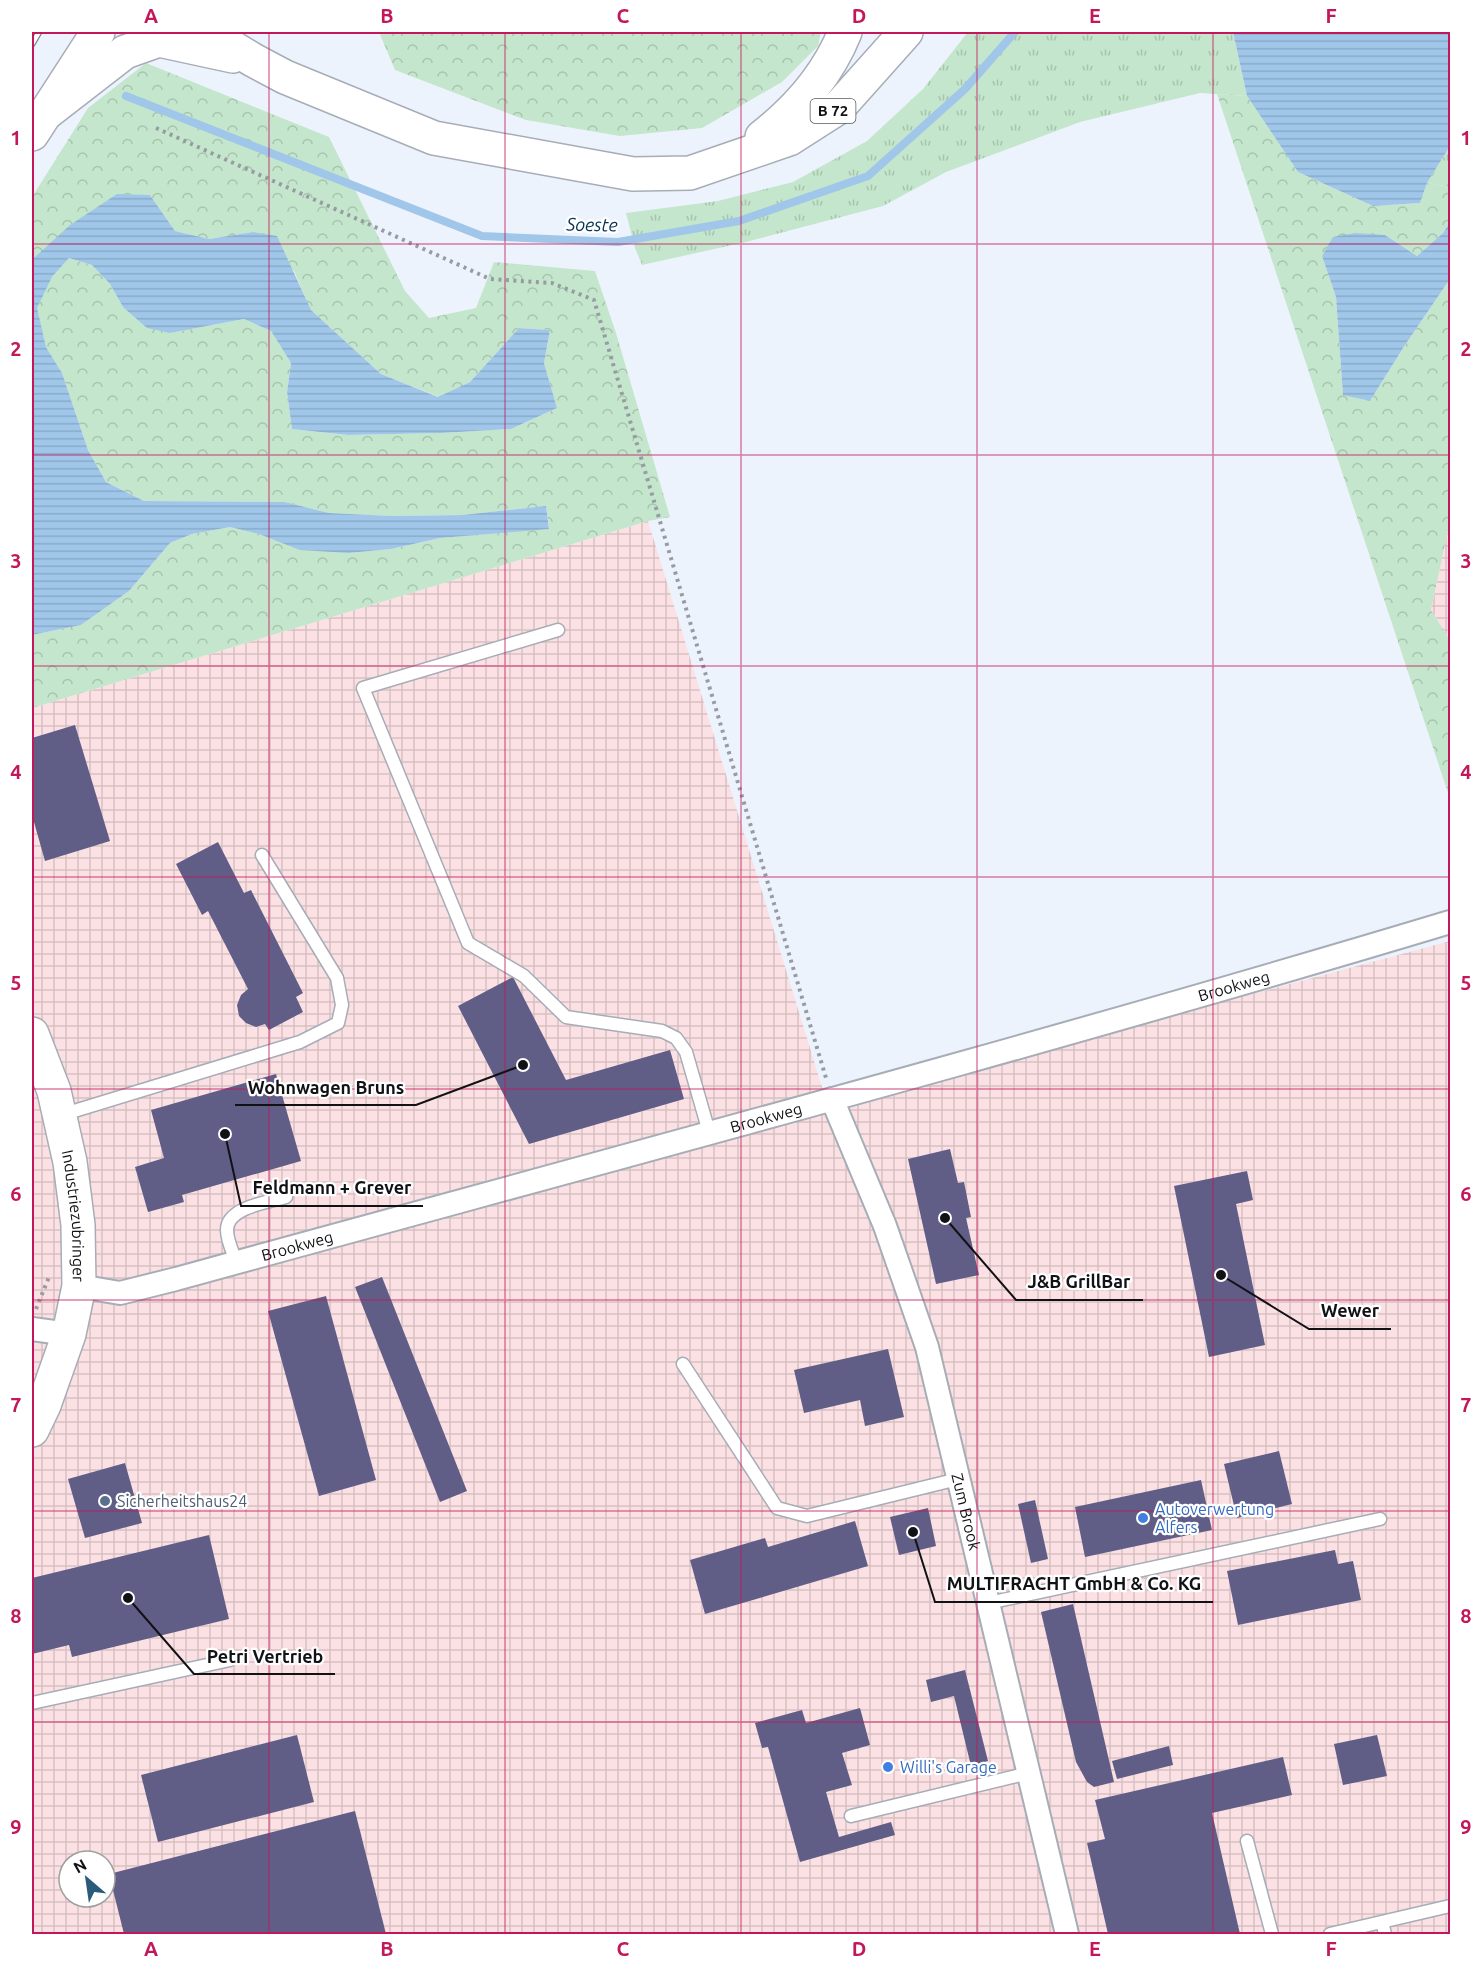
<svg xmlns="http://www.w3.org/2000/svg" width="1482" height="1966" font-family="Ubuntu,sans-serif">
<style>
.industrial{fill:url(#industrial-grid);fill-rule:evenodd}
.grass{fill:url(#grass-tufts)}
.forest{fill:url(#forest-crowns)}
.water{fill:url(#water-rules)}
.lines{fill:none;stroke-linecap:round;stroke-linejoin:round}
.stream{stroke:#a0c7ea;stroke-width:8}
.building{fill:#605d86}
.lane-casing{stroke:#a7adb6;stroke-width:15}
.street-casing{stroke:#a7adb6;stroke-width:26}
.secondary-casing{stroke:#a7adb6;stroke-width:36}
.highway-casing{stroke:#a7adb6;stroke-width:36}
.path{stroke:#979ba2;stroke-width:4;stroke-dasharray:3 4.5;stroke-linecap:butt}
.lane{stroke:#fff;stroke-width:12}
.street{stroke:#fff;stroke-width:22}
.secondary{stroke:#fff;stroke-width:33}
.highway{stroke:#fff;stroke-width:33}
.rail-casing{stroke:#7a7e84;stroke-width:7}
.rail{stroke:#fff;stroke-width:4.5;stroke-dasharray:14;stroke-linecap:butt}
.grid{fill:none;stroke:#c2185b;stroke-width:1.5;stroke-opacity:0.55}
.service-dot{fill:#5c6f8a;stroke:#fff;stroke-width:2}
.shop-dot{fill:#3f7fe0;stroke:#fff;stroke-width:2}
.labels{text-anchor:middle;stroke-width:4.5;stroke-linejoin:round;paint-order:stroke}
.shield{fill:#fff;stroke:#58595b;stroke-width:1.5}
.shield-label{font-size:15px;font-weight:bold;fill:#101215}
.street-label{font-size:16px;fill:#101215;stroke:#fff}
.service-label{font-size:16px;fill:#4e5e75;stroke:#fff;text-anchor:start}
.shop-label{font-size:16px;fill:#366cbe;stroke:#fff;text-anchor:start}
.water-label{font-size:18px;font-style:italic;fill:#043354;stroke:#fff}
.leader{fill:none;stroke:#101215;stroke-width:2}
.callout-dot{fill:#101215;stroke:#fff;stroke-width:2}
.callout-label{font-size:18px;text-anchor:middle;font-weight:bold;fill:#101215;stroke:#fff;stroke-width:4.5;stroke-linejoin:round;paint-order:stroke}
.neatline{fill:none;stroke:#c2185b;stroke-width:2}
.grid-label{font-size:20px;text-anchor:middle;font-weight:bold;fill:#c2185b}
</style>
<defs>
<pattern id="industrial-grid" width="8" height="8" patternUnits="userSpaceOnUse" patternTransform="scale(1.5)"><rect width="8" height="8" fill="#fce1e4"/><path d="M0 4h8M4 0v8" fill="none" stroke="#d7c0c3"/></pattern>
<pattern id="grass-tufts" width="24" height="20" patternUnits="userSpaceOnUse" patternTransform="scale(1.5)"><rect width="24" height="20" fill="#c4e6cc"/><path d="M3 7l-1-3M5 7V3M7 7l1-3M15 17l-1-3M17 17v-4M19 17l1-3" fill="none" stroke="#a7c4ae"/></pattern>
<pattern id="forest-crowns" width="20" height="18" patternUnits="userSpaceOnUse" patternTransform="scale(1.5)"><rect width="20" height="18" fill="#c4e6cc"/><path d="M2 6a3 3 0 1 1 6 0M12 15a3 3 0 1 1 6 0" fill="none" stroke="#a7c4ae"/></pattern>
<pattern id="water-rules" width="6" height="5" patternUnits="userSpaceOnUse" patternTransform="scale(1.5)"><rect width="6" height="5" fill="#a0c7ea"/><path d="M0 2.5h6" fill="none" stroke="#89aac8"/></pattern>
</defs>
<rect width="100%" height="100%" fill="#edf3fd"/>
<!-- industrial -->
<g class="industrial">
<path d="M648 521 830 1113 1241 997 1450 941V1934H32V708ZM69 1861H105V1897H69Z"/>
<polygon points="1450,521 1450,640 1431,610"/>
</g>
<!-- grass -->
<g class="grass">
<polygon points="968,32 1233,32 1247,96 1200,93 1080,122 946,172 883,206 746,242 642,265 635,248 626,213 718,201 793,182 867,141 923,89"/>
<polygon points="1450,146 1450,187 1427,183"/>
</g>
<!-- forest -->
<g class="forest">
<polygon points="379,32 821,32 818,46 782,82 702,128 620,136 526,120 395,70"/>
<polygon points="146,63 329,137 405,291 429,318 476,308 494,262 595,271 616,333 670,517 648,521 32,708 32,635 81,625 129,591 170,543 192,534 230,527 349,553 391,549 440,538 549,528 546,506 462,515 393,516 329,513 285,502 144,501 106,482 88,450 62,373 46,347 36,308 52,277 69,258 92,265 110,284 123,307 170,333 244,319 271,331 291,363 287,392 292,429 348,435 441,433 511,429 557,408 544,363 550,330 519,328 470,382 439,397 381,374 310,309 294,271 253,232 209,239 175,231 150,195 32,262 32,197 88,108"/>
<polygon points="1217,94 1247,96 1298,172 1373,206 1420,203 1427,183 1450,187 1450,222 1443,233 1417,256 1385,235 1322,256 1336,297 1343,394 1370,401 1405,345 1450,279 1450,521 1431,610 1450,640 1450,799"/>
</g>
<!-- water -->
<g class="water">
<polygon points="1233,32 1450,32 1450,146 1427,183 1420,203 1373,206 1298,172 1247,96"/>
<polygon points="117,194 150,195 175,231 209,239 253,232 277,236 311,310 381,374 438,397 470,382 519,328 550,330 544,363 557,408 511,429 441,433 348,435 292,429 287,392 291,363 271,331 244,319 170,333 147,328 123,307 110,284 92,265 69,258 52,277 37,308 46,347 62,373 88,450 106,482 144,501 285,502 329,513 393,516 462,515 546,506 549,529 440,538 391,549 349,553 300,550 259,534 230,527 192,534 170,543 129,591 81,625 32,635 32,262 34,258 70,225"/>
<polygon points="1450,222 1450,279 1405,345 1370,401 1343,395 1336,297 1322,256 1333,237 1355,233 1385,235 1417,256 1443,233"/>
</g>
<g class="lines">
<!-- stream -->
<polyline class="stream" points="126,96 482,236 618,242 739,221 868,176 965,89 1015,32"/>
</g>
<!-- building -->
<g class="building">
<polygon points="75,725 110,841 45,861 32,815 32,738"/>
<polygon points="218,842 244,893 251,890 303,993 296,997 303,1012 269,1030 265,1024 256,1027 246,1023 239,1016 237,1005 241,995 248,989 208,911 202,915 176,864"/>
<polygon points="513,977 566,1080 670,1050 684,1099 529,1144 458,1006"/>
<polygon points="276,1074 301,1161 182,1195 184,1202 148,1212 135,1167 164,1158 151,1110"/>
<polygon points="950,1149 958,1183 964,1182 971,1217 966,1218 979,1275 936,1284 908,1159"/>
<polygon points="1247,1171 1253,1200 1236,1204 1265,1345 1209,1357 1174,1186"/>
<polygon points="382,1277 467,1491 440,1502 355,1287"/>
<polygon points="326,1296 376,1480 319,1496 268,1311"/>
<polygon points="888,1349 904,1417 865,1426 860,1400 804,1413 794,1370"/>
<polygon points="1279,1451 1292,1504 1237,1518 1224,1464"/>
<polygon points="125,1463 142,1523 85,1538 68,1479"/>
<polygon points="1201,1480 1212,1530 1085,1557 1075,1507"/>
<polygon points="1035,1500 1048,1559 1031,1563 1018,1504"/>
<polygon points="928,1508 936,1546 899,1555 890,1517"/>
<polygon points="855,1521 868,1566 705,1614 690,1560 765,1538 768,1547"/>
<polygon points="209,1535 229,1619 72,1657 69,1645 32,1654 32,1578"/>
<polygon points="1335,1550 1338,1564 1353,1561 1361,1600 1238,1625 1227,1571"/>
<polygon points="1073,1604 1114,1782 1094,1787 1087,1782 1076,1762 1041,1612"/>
<polygon points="965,1670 988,1761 971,1766 954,1696 931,1702 926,1680"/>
<polygon points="860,1708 870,1745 842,1753 852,1785 826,1792 839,1837 891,1822 895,1835 800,1862 768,1747 762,1748 755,1723 802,1710 806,1723"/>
<polygon points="297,1735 314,1802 158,1842 141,1775"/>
<polygon points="1377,1735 1387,1776 1343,1785 1334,1744"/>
<polygon points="1169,1746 1173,1765 1117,1779 1112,1761"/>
<polygon points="1283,1757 1292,1795 1212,1813 1240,1934 1108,1934 1087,1843 1105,1839 1095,1800"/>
<polygon points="355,1811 386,1934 124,1934 109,1874"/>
</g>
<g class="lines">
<defs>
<g id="lane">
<polyline points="558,630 363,688 468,943 524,976 566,1017 662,1031 676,1038 686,1052 709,1132"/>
<polyline points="61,1115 300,1042 338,1023 342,1005 337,978 262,855"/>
<path d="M236 1262C233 1252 227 1241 227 1230 227 1207 269 1202 286 1197"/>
<polyline points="683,1364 777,1508 807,1516 958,1479"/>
<polyline points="988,1603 1380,1519"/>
<polyline points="32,1703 230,1660"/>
<polyline points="851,1816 1029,1773"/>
<polyline points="1247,1841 1272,1934"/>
<polyline points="1382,1922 1385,1934"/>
<polyline points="1330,1934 1450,1906"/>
</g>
<g id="street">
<path id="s1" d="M832 1099 885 1226 927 1347 1067 1934"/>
<path id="s2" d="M79 1286 120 1293 176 1279C601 1162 1028 1049 1450 922"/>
<polyline points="32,1329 69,1334"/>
</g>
<g id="secondary">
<polyline points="32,134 98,32"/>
<path id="s3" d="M32 1034 54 1091 70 1162 78 1225 79 1286 69 1334 44 1405 32 1430"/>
</g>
<g id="highway">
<polyline points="207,32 253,60 285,77 434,138 633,174 690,173 789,139 839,107 906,32"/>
<polyline points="45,114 125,52 159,40 233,56"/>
<path d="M762 137C798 109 828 74 845 32"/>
</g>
</defs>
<!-- lane casing -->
<use href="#lane" class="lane-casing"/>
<!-- street casing -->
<use href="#street" class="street-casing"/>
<!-- secondary casing -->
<use href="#secondary" class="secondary-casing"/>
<!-- highway casing -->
<use href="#highway" class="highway-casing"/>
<!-- path -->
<g class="path">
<polyline points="156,128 490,279 552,283 594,300 826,1078"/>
<polyline points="36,1309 49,1277"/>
</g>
<!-- lane -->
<use href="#lane" class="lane"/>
<!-- street -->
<use href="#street" class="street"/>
<!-- secondary -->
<use href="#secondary" class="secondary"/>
<!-- highway -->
<use href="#highway" class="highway"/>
<defs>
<polyline id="rail" points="32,44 39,32"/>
</defs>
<!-- rail casing -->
<use href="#rail" class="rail-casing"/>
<!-- rail -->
<use href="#rail" class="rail"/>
</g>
<!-- grid -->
<path class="grid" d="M269 32V1934M505 32V1934M741 32V1934M977 32V1934M1213 32V1934M32 244H1450M32 455H1450M32 666H1450M32 877H1450M32 1089H1450M32 1300H1450M32 1511H1450M32 1722H1450"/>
<!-- markers -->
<circle class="service-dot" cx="105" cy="1501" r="6"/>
<g class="shop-dot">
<circle cx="1143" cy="1518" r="6"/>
<circle cx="888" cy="1767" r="6"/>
</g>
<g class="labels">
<!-- shield labels -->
<rect class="shield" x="810.5" y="99" width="45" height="24" rx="4.5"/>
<g class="shield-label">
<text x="833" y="116">B 72</text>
</g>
<!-- street labels -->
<g class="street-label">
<text dy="6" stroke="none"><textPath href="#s2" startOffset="1197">Brookweg</textPath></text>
<text dy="6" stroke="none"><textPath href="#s2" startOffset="711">Brookweg</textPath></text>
<text dy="6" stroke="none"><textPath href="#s3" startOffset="188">Industriezubringer</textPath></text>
<text dy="6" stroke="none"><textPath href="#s2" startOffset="225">Brookweg</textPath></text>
<text dy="6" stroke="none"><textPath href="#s1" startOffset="435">Zum Brook</textPath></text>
</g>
<!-- service labels -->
<g class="service-label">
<text x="117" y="1507">Sicherheitshaus24</text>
</g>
<!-- shop labels -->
<g class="shop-label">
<text x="1155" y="1515">Autoverwertung<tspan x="1155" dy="18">Alfers</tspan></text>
<text x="900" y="1773">Willi's Garage</text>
</g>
<!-- water labels -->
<g class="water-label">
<text transform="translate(592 225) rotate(1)" y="6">Soeste</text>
</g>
</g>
<!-- callouts -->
<path class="leader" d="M523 1065L416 1105H235M225 1134L241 1206H423M945 1218L1016 1300H1143M1221 1275L1309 1329H1391M913 1532L935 1602H1213M128 1598L194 1674H335"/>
<g class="callout-dot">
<circle cx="523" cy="1065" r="6"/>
<circle cx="225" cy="1134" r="6"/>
<circle cx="945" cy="1218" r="6"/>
<circle cx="1221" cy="1275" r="6"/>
<circle cx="913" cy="1532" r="6"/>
<circle cx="128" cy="1598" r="6"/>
</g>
<g class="callout-label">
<text x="326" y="1094">Wohnwagen Bruns</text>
<text x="332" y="1194">Feldmann + Grever</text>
<text x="1079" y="1288">J&amp;B GrillBar</text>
<text x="1350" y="1317">Wewer</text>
<text x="1074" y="1590">MULTIFRACHT GmbH &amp; Co. KG</text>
<text x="265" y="1663">Petri Vertrieb</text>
</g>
<!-- border -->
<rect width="1482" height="1966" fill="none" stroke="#ffffff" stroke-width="66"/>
<!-- north arrow -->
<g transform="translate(87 1879) rotate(331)"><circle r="28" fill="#ffffff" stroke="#9fa0a1" stroke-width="1.5"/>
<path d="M0-4.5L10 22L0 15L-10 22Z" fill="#2a5c7a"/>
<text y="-9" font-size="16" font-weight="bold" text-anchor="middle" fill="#101215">N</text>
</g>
<rect x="33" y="33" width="1416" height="1900" class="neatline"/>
<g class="grid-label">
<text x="151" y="23">A</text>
<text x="387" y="23">B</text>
<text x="623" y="23">C</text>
<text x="859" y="23">D</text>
<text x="1095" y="23">E</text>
<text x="1331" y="23">F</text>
<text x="16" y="145">1</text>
<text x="1466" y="145">1</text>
<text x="16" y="356">2</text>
<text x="1466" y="356">2</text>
<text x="16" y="568">3</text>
<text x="1466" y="568">3</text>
<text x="16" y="779">4</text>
<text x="1466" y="779">4</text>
<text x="16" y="990">5</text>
<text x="1466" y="990">5</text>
<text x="16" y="1201">6</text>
<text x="1466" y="1201">6</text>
<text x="16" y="1412">7</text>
<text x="1466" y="1412">7</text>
<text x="16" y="1623">8</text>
<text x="1466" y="1623">8</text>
<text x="16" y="1834">9</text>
<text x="1466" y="1834">9</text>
<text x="151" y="1956">A</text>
<text x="387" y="1956">B</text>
<text x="623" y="1956">C</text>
<text x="859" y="1956">D</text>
<text x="1095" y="1956">E</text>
<text x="1331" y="1956">F</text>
</g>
</svg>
